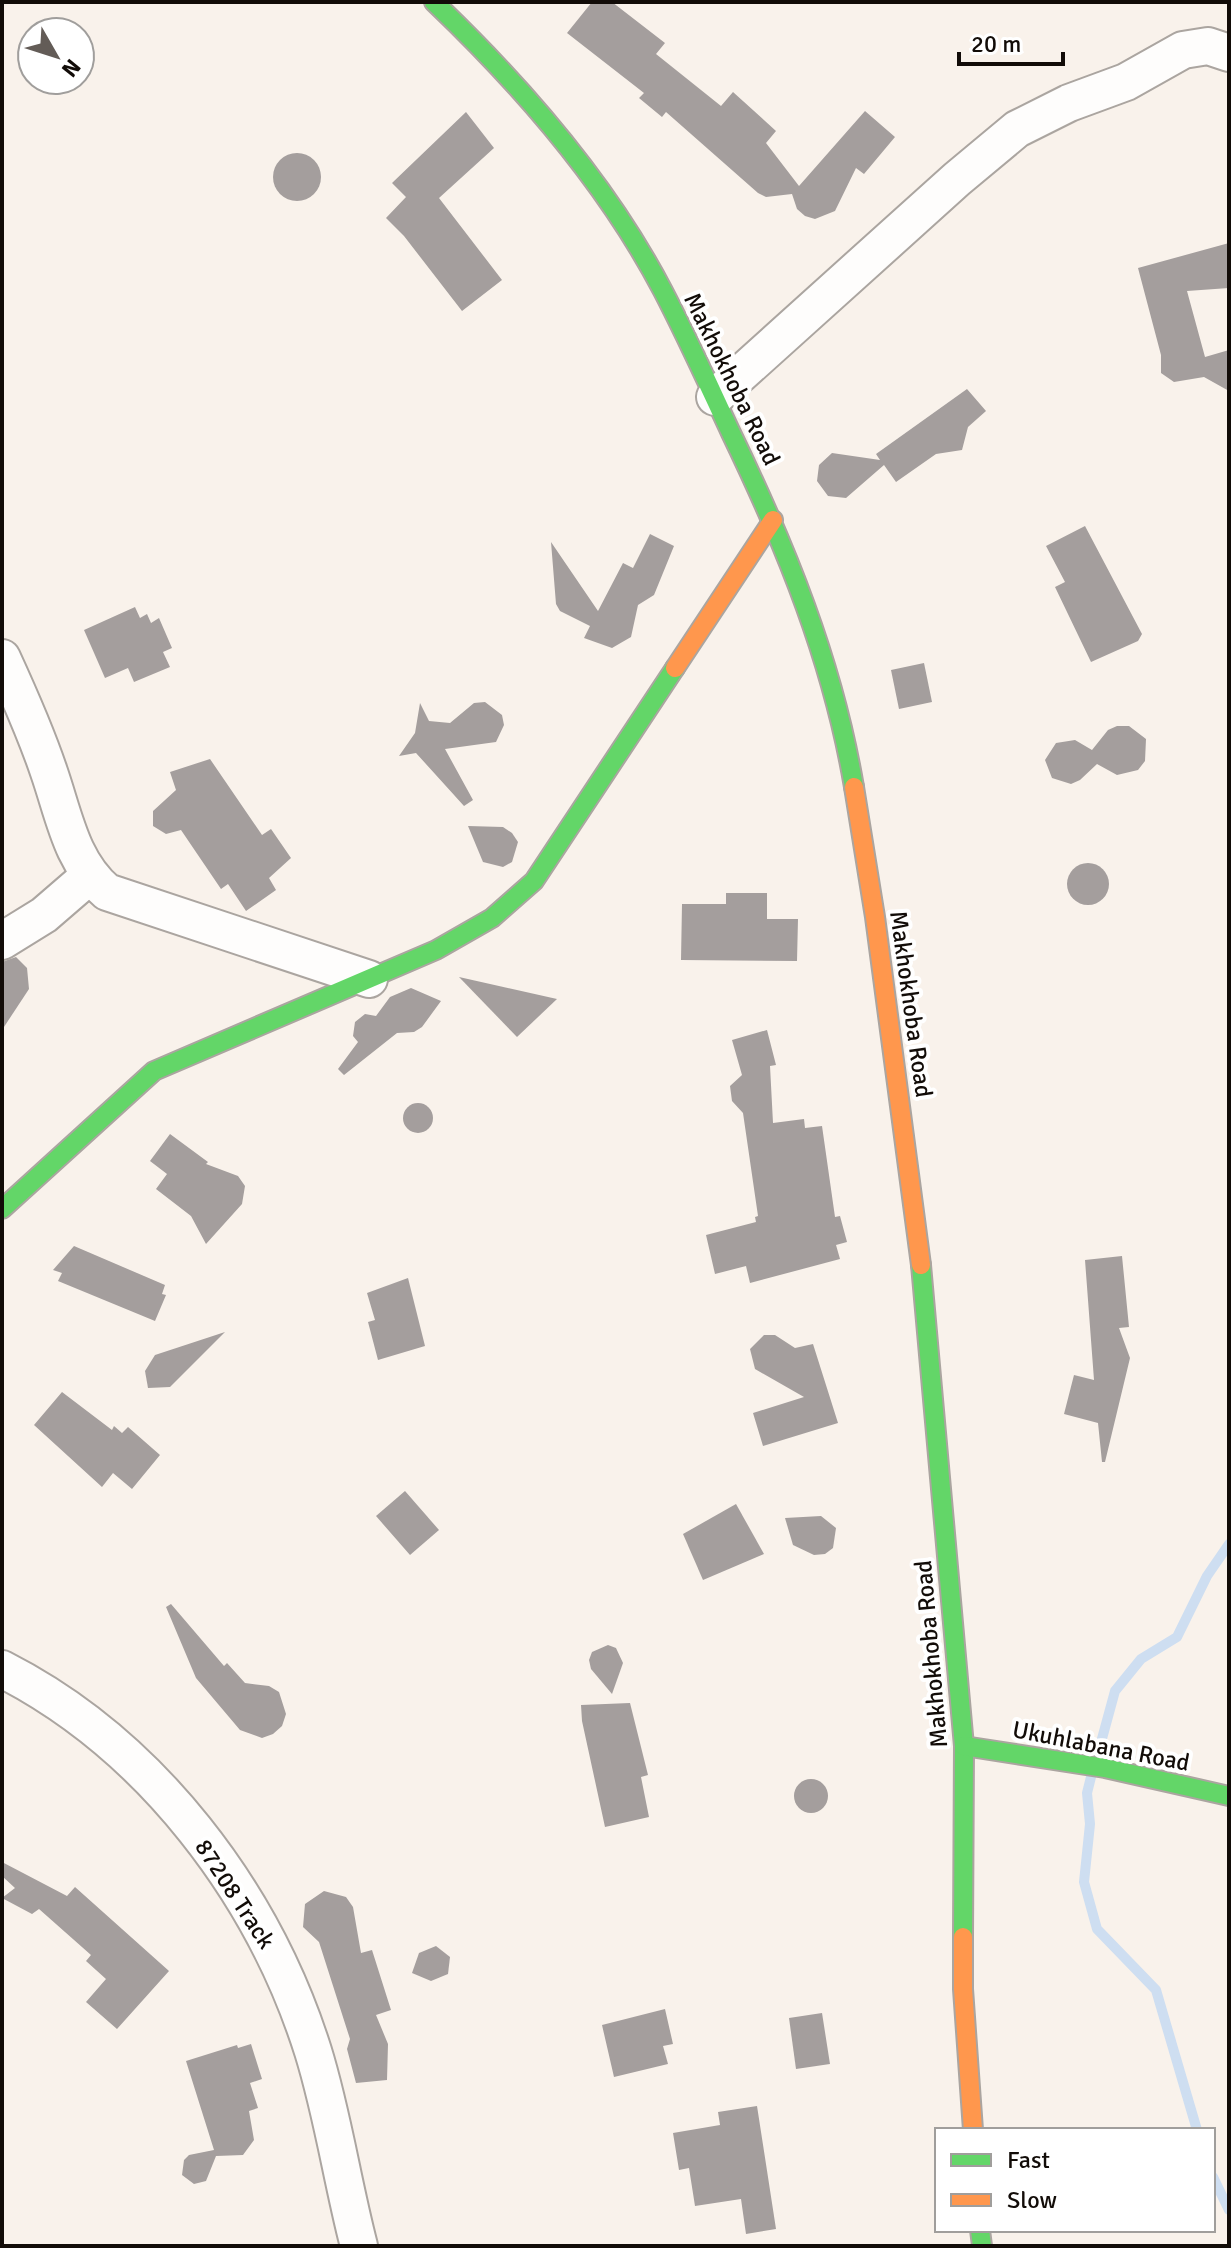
<svg xmlns="http://www.w3.org/2000/svg" width="1231" height="2248" font-family="Signika,sans-serif">
<style>
.lines{fill:none;stroke-linecap:round;stroke-linejoin:round}
.stream{stroke:#cedef1;stroke-width:10}
.building{fill:#a49e9d}
.street-casing{stroke:#aba5a0;stroke-width:40}
.fast-casing{stroke:#aba5a0;stroke-width:22}
.slow-casing{stroke:#aba5a0;stroke-width:22}
.street{stroke:#fefdfc;stroke-width:36}
.fast{stroke:#63d668;stroke-width:18}
.slow{stroke:#ff974d;stroke-width:18}
.labels{text-anchor:middle;stroke-width:8;stroke-linejoin:round;paint-order:stroke}
.street-label{font-size:24px;fill:#120c08;stroke:#fff}
</style>
<rect width="100%" height="100%" fill="#f9f2eb"/>
<g class="lines">
<!-- stream -->
<g class="stream">
<polyline points="1097,1757 1115,1691 1141,1659 1177,1637 1207,1576 1229,1544"/>
<polyline points="1091,1777 1087,1793 1090,1824 1084,1882 1097,1929 1156,1990 1197,2130"/>
<polyline points="1213,2177 1229,2210"/>
</g>
</g>
<!-- building -->
<g class="building">
<polygon points="592,2 612,2 665,43 656,54 721,106 733,92 776,131 766,143 799,186 865,111 895,137 864,174 856,168 835,211 815,219 805,216 797,209 792,194 766,197 758,193 666,112 662,117 639,98 644,93 567,33"/>
<polygon points="466,112 494,148 439,198 502,280 462,311 404,236 386,218 406,197 392,183"/>
<circle cx="297" cy="177" r="24"/>
<polygon points="1229,243 1229,288 1187,291 1205,357 1229,350 1229,391 1204,377 1174,382 1161,373 1161,355 1138,268"/>
<polygon points="967,389 986,411 968,427 962,450 936,454 896,482 884,465 846,498 828,496 817,481 819,465 832,453 880,460 876,454"/>
<polygon points="1085,526 1142,634 1138,641 1091,662 1055,587 1065,582 1046,546"/>
<polygon points="650,534 674,546 654,595 638,605 631,637 612,648 584,638 590,626 560,611 556,604 551,542 598,611 623,563 633,568"/>
<polygon points="135,607 140,618 147,614 151,623 159,618 172,648 163,652 170,667 134,682 128,668 105,678 84,630"/>
<polygon points="924,663 932,702 899,709 891,670"/>
<polygon points="485,702 502,715 504,725 496,742 445,749 473,800 464,806 416,753 399,756 415,733 420,703 429,721 450,723 474,703"/>
<polygon points="1117,726 1129,726 1146,739 1145,761 1138,770 1117,775 1097,764 1080,780 1071,784 1052,778 1045,760 1056,743 1075,740 1092,750 1108,730"/>
<polygon points="210,759 262,835 271,829 291,858 269,878 276,890 246,911 228,884 221,889 181,830 166,834 153,826 153,811 176,790 170,772"/>
<polygon points="468,826 503,827 512,833 518,842 512,862 503,867 483,862"/>
<circle cx="1088" cy="884" r="21"/>
<polygon points="726,893 767,893 767,919 798,919 797,961 681,960 682,904 726,904"/>
<polygon points="16,957 27,968 29,989 2,1030 2,962"/>
<polygon points="459,977 557,999 517,1037"/>
<polygon points="411,988 441,1001 422,1027 414,1032 397,1033 344,1075 338,1069 358,1042 353,1036 355,1022 365,1014 376,1016 390,997"/>
<polygon points="767,1030 776,1065 770,1066 773,1123 804,1119 805,1128 822,1126 835,1217 840,1216 847,1242 836,1245 840,1259 750,1283 746,1266 715,1274 706,1235 756,1222 755,1217 758,1216 743,1113 732,1101 730,1086 742,1075 732,1040"/>
<circle cx="418" cy="1118" r="15"/>
<polygon points="170,1134 208,1162 206,1164 238,1176 245,1186 242,1204 206,1244 191,1216 156,1189 167,1174 150,1161"/>
<polygon points="74,1246 165,1285 162,1294 166,1295 155,1321 58,1281 62,1273 53,1270"/>
<polygon points="1122,1256 1129,1327 1119,1328 1130,1358 1105,1462 1102,1462 1098,1423 1064,1414 1074,1375 1094,1380 1085,1260"/>
<polygon points="408,1278 425,1346 378,1360 368,1322 375,1320 367,1293"/>
<polygon points="225,1332 170,1387 148,1388 145,1371 155,1355"/>
<polygon points="764,1335 775,1335 795,1348 813,1344 838,1423 763,1446 753,1413 804,1397 755,1369 750,1349"/>
<polygon points="62,1392 112,1430 114,1426 122,1433 128,1427 160,1455 132,1489 113,1473 102,1487 34,1425"/>
<polygon points="405,1491 439,1530 410,1555 376,1516"/>
<polygon points="736,1504 764,1554 703,1580 683,1534"/>
<polygon points="821,1516 836,1528 833,1548 825,1554 814,1555 793,1545 785,1518"/>
<polygon points="171,1604 224,1666 227,1663 245,1683 269,1686 279,1692 286,1714 282,1726 273,1734 262,1738 240,1730 196,1678 166,1607"/>
<polygon points="608,1645 616,1648 623,1663 612,1694 591,1669 589,1660 592,1652"/>
<polygon points="630,1703 648,1775 641,1777 649,1817 605,1827 582,1721 581,1705"/>
<circle cx="811" cy="1796" r="17"/>
<polygon points="2,1862 67,1896 75,1887 169,1971 117,2029 86,2002 106,1979 86,1961 91,1955 39,1909 32,1914 2,1898 15,1888 2,1876"/>
<polygon points="324,1891 346,1897 353,1907 361,1953 372,1950 391,2010 376,2015 388,2044 387,2080 356,2083 347,2049 350,2039 319,1942 303,1927 305,1904"/>
<polygon points="436,1946 450,1957 448,1974 431,1981 412,1973 419,1953"/>
<polygon points="665,2009 673,2044 663,2046 668,2064 614,2077 602,2025"/>
<polygon points="822,2013 830,2064 796,2069 789,2018"/>
<polygon points="251,2044 262,2079 250,2083 258,2108 249,2111 254,2140 243,2155 216,2156 206,2181 194,2184 182,2175 184,2160 189,2155 214,2150 186,2061 237,2045 238,2048"/>
<polygon points="757,2106 776,2229 746,2234 741,2199 695,2206 689,2168 679,2170 673,2133 720,2125 718,2112"/>
</g>
<g class="lines">
<defs>
<g id="street">
<polyline points="715,397 957,179 1017,129 1069,103 1126,82 1183,50 1208,46 1229,53"/>
<path d="M2 658C19 695 36 733 49 772 64 815 71 862 107 892L369 979"/>
<polyline points="2,941 44,915 88,877"/>
<path d="M2 1669C151 1745 263 1893 313 2051 333 2115 342 2181 359 2246"/>
</g>
<g id="fast">
<path d="M434 2C522 86 606 182 663 291 687 337 709 386 731 433 786 547 833 662 854 787"/>
<polyline points="2,1209 154,1071 436,950 492,918 534,881 675,668"/>
<polyline points="921,1265 964,1746 963,1937"/>
<polyline points="964,1746 1105,1768 1229,1796"/>
<polyline points="980,2230 982,2246"/>
</g>
<g id="slow">
<polyline points="675,668 773,520"/>
<polyline points="854,787 875,917 921,1265"/>
<polyline points="963,1937 963,1989 973,2130"/>
</g>
</defs>
<!-- street casing -->
<use href="#street" class="street-casing"/>
<!-- fast casing -->
<use href="#fast" class="fast-casing"/>
<!-- slow casing -->
<use href="#slow" class="slow-casing"/>
<!-- street -->
<use href="#street" class="street"/>
<!-- fast -->
<use href="#fast" class="fast"/>
<!-- slow -->
<use href="#slow" class="slow"/>
</g>
<g class="labels">
<!-- street labels -->
<g class="street-label">
<text transform="translate(732 379) rotate(64)" y="8">Makhokhoba Road</text>
<text transform="translate(911 1004) rotate(82)" y="8">Makhokhoba Road</text>
<text transform="translate(931 1654) rotate(-95)" y="8">Makhokhoba Road</text>
<text transform="translate(1101 1746) rotate(11)" y="8">Ukuhlabana Road</text>
<text transform="translate(235 1894) rotate(57)" y="8">87208 Track</text>
</g>
</g>
<!-- border -->
<rect width="1231" height="2248" fill="none" stroke="#120c08" stroke-width="8"/>
<!-- legend -->
<rect x="935" y="2128" width="280" height="104" fill="#ffffff" stroke="#a09e9c" stroke-width="2"/>
<rect x="951" y="2154" width="40" height="12" fill="#63d668" stroke="#a09e9c" stroke-width="2"/>
<text x="1007" y="2168" font-size="24" fill="#120c08">Fast</text>
<rect x="951" y="2194" width="40" height="12" fill="#ff974d" stroke="#a09e9c" stroke-width="2"/>
<text x="1007" y="2208" font-size="24" fill="#120c08">Slow</text>
<!-- north arrow -->
<g transform="translate(56 56) rotate(129)"><circle r="38" fill="#ffffff" stroke="#a09e9c" stroke-width="2"/>
<path d="M0-6L14 30L0 20L-14 30Z" fill="#635c57"/>
<text y="-12" font-size="22" font-weight="bold" text-anchor="middle" fill="#120c08">N</text>
</g>
<!-- scale -->
<path d="M959 52v12h104v-12" fill="none" stroke="#120c08" stroke-width="4"/>
<text x="971" y="52" font-size="24" fill="#120c08" stroke="#ffffff" stroke-width="6" paint-order="stroke">20 m</text>
</svg>
